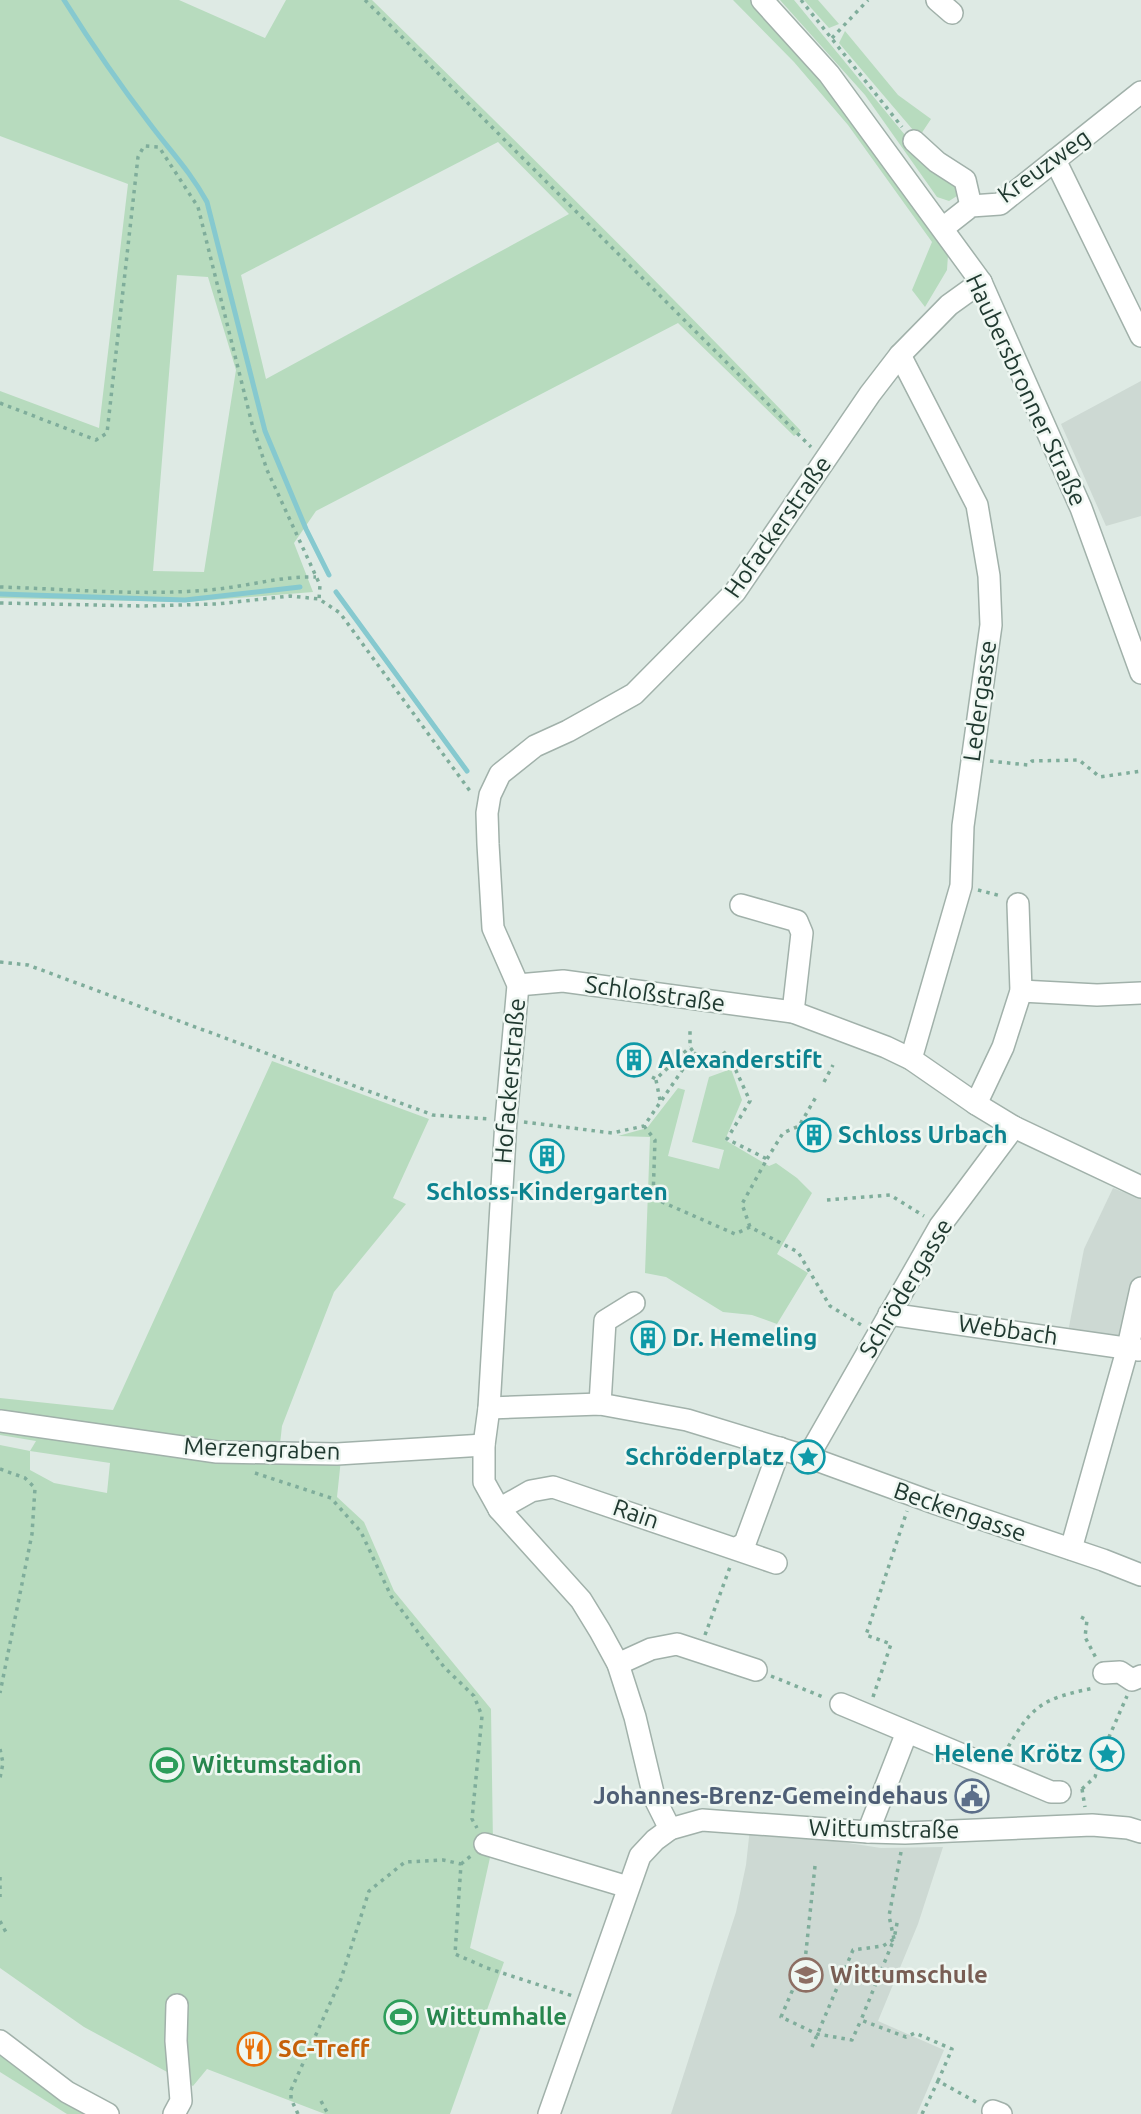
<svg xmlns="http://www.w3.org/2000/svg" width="1141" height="2114" font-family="Ubuntu,sans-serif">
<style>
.built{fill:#cdd9d3}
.green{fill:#b7dbbe;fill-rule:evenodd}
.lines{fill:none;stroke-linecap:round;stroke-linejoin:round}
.stream{stroke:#86c9cf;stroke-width:5}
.minor-casing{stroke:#a1b1aa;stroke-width:24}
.path{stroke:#7fad9b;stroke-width:3.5;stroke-dasharray:3.5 5;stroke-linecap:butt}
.minor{stroke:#fff;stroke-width:21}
.labels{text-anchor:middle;stroke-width:5;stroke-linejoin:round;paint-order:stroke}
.street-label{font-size:24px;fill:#203930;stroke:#eff7f2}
.culture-label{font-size:24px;font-weight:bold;fill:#0d838f;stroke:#eff7f2;text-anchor:start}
.leisure-label{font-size:24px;font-weight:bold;fill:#27864d;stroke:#eff7f2;text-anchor:start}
.service-label{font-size:24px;font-weight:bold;fill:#4e5e75;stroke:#eff7f2;text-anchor:end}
.education-label{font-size:24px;font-weight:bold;fill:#785e54;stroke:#eff7f2;text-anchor:start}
.food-label{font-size:24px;font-weight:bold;fill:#c56008;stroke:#eff7f2;text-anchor:start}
</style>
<rect width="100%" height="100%" fill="#deeae4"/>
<!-- built -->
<g class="built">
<polygon points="1141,381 1141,516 1106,526 1061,424"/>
<polygon points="1113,1188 1141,1199 1141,1311 1133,1346 1068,1332 1084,1249"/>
<polygon points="750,1828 881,1848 943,1847 918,1924 878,2021 944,2050 917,2114 671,2114 736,1912 746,1865"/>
</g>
<!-- green -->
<g class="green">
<path d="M0 0H179L265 38 286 0H372C517 142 661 284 801 431L794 436 678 323 316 511 294 543 313 592 186 602 0 598V391L99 428 128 184 0 136ZM498 142 569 214 266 379 241 275ZM177 275 208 277 236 370 204 572 153 571Z"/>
<polygon points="733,0 752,0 811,63 933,228 948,255 947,270 925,307 912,290 932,242 848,125 794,62"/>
<polygon points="780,0 794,0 914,146 962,186 957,196 949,201 937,197 865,95"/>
<polygon points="804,0 818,0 839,24 829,28"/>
<polygon points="845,31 898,95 931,119 919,137 839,43"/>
<polygon points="272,1061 429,1119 393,1198 406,1204 334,1292 282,1426 280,1444 226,1443 0,1413 0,1398 113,1410"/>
<polygon points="731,1069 742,1100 725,1140 769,1166 776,1163 797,1178 812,1193 777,1254 808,1273 777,1324 752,1315 723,1312 666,1277 645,1273 650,1137 618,1136 647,1128 678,1088 685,1090 668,1156 719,1169 724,1150 692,1142 709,1077"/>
<path d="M0 1423 341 1459 337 1497 364 1522 394 1591 491 1709 493 1844 470 1948 504 1962 450 2114H325L207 2069 193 2086 84 2027 0 1968V1445L30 1451 36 1441 0 1435ZM30 1451 110 1463 107 1493 54 1483 30 1470Z"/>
<polygon points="0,2054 95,2114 67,2114 0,2072"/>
</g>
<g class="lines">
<!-- stream -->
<g class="stream">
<path d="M64 0C91 43 119 84 150 124 171 152 190 171 207 202L265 431 306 529 329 575"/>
<polyline points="336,592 467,771"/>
<polyline points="0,594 185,600 300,587"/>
</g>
<defs>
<g id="minor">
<polyline points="762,0 829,74 981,282 1081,508 1141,673"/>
<polyline points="937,0 952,13"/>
<polyline points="914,141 937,162 965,180 971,206"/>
<polyline points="1055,160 1141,336"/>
<polyline points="943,228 971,206 1000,204 1141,92"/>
<polyline points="900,355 977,505 989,576 991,625 963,826 961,886 911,1059"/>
<polyline points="741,905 797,921 802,933 793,1012"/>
<polyline points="518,985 563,981 793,1012 886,1047 911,1059 976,1104 1014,1127 1141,1187"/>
<polyline points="1021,991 1097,995 1141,993"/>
<polyline points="976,1104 1003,1047 1021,991 1018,904"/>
<polyline points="889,1314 1139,1350"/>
<polyline points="600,1404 605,1321 634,1303"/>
<polyline points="489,1408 600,1404 687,1420 808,1457 937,1504 1103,1560 1141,1575"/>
<polyline points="0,1421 217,1452 337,1454 484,1445"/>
<polyline points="808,1457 940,1226 1014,1127"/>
<polyline points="499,1509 531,1491 553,1487 776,1563"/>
<polyline points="737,1548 745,1543 780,1448"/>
<polyline points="1071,1549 1128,1347 1141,1288"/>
<polyline points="618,1664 651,1649 677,1644 756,1670"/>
<polyline points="1104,1673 1120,1672 1132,1680 1141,1676"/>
<polyline points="841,1704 1051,1792 1060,1792"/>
<polyline points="670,1829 654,1797 635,1717 618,1664 600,1631 581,1600 499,1509 484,1482 484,1445 489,1408 506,1120 518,985 493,928 488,844 487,813 490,795 500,774 535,746 568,731 634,694 735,592 870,394 900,355 949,305 981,282"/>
<polyline points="868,1832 907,1732"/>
<polyline points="485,1844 628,1887"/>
<polyline points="0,2041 67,2092 108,2114"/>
<polyline points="993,2111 1001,2114"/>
<polyline points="174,2114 181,2101 176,2041 177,2005"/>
<polyline points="549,2114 640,1856 655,1840 670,1829 702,1820 868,1832 905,1833 1092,1825 1128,1828 1141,1832"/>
</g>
</defs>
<!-- minor casing -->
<use href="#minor" class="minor-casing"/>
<!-- path -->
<g class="path">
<polyline points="365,0 811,447"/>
<polyline points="801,0 902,127"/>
<polyline points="832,38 868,0"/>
<polyline points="0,403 96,440 107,433 138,157 144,146 159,147 198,207 252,424 267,470 320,585 319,599"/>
<path d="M0 587C69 589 140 596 209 590 245 587 280 576 316 577"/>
<polyline points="0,603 143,606 217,604 290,596 319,599 340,613 470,791"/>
<polyline points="990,761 1028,765 1032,761 1079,760 1100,777 1141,771"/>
<polyline points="978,890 1001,896"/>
<polyline points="0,962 28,965 433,1115 489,1119"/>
<polyline points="694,1053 713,1062 727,1051 750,1101 727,1139 767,1159 742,1204 750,1227"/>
<polyline points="652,1077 656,1079 690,1047"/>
<polyline points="656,1080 660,1100"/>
<polyline points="824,1082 833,1065"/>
<polyline points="524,1122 612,1133 644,1126 694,1053 690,1047 690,1029"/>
<polyline points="644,1126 655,1140 653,1198 735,1234 750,1227 798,1252 830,1306 863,1326"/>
<polyline points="767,1159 783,1133 799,1126 816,1097"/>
<polyline points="827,1200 890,1195 924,1216"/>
<polyline points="0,1469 25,1478 35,1488 32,1534 0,1693"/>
<polyline points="255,1473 331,1498 361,1532 391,1596 444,1667 474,1696 482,1716 472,1819 477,1828"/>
<polyline points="1081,1617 1087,1620 1085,1637 1096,1658"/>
<polyline points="705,1635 730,1567"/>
<polyline points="771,1676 823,1697"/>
<polyline points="873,1697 891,1644 866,1635 907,1511"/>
<polyline points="0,1749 3,1763 0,1778"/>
<path d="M1004 1754C1031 1707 1039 1699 1094 1688"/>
<polyline points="1082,1789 1095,1777 1101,1755 1127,1696"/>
<polyline points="1082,1789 1085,1807"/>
<polyline points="901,1852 889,1916 894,1939 861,2020 906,2037 915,2033 952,2049 938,2081"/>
<polyline points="461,1864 472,1855"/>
<polyline points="815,1866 805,1961 781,2017 817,2034 852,2040 861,2020"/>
<polyline points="0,1877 0,1897"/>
<polyline points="0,1921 8,1936"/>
<polyline points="812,2047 853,1950 883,1946 894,1939 898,1918"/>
<polyline points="321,2101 328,2114"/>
<polyline points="298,2114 291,2099 291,2090 341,1979 369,1891 405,1862 443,1860 461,1864 455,1954 487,1968 573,1996"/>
<polyline points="922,2114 938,2081 978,2103"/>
</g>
<!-- minor -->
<use href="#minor" class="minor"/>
</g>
<!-- icons -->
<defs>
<symbol id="building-ring" viewBox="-11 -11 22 22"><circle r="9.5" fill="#eff7f2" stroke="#0f9aa8" stroke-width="1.5"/><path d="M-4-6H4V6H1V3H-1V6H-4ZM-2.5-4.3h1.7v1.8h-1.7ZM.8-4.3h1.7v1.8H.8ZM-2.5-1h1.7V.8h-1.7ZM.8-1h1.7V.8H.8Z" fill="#0f9aa8"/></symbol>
<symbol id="sight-ring" viewBox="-11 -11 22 22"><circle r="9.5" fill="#eff7f2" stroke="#0f9aa8" stroke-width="1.5"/><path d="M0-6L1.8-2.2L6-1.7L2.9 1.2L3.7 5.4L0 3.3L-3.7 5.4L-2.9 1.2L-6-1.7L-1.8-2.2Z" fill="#0f9aa8"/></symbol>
<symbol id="stadium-ring" viewBox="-11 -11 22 22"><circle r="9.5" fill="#eff7f2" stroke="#2e9e5b" stroke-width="1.5"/><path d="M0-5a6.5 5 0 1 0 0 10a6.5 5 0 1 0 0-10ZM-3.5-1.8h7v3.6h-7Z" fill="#2e9e5b"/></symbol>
<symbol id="civic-ring" viewBox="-11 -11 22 22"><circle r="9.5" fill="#eff7f2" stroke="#5c6f8a" stroke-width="1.5"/><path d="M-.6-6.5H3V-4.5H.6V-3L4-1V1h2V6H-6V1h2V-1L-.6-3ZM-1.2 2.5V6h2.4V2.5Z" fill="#5c6f8a"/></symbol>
<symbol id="school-ring" viewBox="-11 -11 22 22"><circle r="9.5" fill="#eff7f2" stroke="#8d6e63" stroke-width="1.5"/><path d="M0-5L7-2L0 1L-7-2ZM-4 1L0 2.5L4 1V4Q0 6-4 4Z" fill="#8d6e63"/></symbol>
<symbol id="restaurant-ring" viewBox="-11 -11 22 22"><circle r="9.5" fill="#eff7f2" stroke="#e8710a" stroke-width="1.5"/><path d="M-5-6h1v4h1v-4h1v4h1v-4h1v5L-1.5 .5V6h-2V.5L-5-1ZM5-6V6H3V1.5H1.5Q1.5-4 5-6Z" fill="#e8710a"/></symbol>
</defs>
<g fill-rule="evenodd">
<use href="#building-ring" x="615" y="1041" width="38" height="38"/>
<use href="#building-ring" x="795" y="1116" width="38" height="38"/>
<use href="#building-ring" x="528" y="1137" width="38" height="38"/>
<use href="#building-ring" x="629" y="1319" width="38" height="38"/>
<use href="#sight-ring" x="789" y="1438" width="38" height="38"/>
<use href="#sight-ring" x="1088" y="1735" width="38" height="38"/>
<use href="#stadium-ring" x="148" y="1746" width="38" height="38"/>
<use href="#civic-ring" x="953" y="1777" width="38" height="38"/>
<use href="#school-ring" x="787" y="1956" width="38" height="38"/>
<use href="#stadium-ring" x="382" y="1998" width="38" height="38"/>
<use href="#restaurant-ring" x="235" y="2030" width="38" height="38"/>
</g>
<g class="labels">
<!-- street labels -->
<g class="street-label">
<text transform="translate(1044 166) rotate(-36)" y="8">Kreuzweg</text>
<text transform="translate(1026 390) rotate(65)" y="8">Haubersbronner Straße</text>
<text transform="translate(778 527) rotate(-55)" y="8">Hofackerstraße</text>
<text transform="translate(980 701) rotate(-82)" y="8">Ledergasse</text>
<text transform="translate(655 994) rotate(8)" y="8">Schloßstraße</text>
<text transform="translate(510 1081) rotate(-85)" y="8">Hofackerstraße</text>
<text transform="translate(906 1288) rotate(-59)" y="8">Schrödergasse</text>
<text transform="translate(1008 1330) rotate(8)" y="8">Webbach</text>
<text transform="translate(262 1449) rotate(2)" y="8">Merzengraben</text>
<text transform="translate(960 1512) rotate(19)" y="8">Beckengasse</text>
<text transform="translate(636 1514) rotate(19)" y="8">Rain</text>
<text transform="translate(884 1829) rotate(1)" y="8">Wittumstraße</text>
</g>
<!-- culture labels -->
<g class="culture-label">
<text x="658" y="1068">Alexanderstift</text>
<text x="838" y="1143">Schloss Urbach</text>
<text x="547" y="1200" text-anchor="middle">Schloss-Kindergarten</text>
<text x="672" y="1346">Dr. Hemeling</text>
<text x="784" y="1465" text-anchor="end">Schröderplatz</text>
<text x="1082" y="1762" text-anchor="end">Helene Krötz</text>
</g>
<!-- leisure labels -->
<g class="leisure-label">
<text x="192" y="1773">Wittumstadion</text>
<text x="426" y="2025">Wittumhalle</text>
</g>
<!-- service labels -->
<g class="service-label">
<text x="948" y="1804">Johannes-Brenz-Gemeindehaus</text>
</g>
<!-- education labels -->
<g class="education-label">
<text x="830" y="1983">Wittumschule</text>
</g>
<!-- food labels -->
<g class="food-label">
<text x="278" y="2057">SC-Treff</text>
</g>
</g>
</svg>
